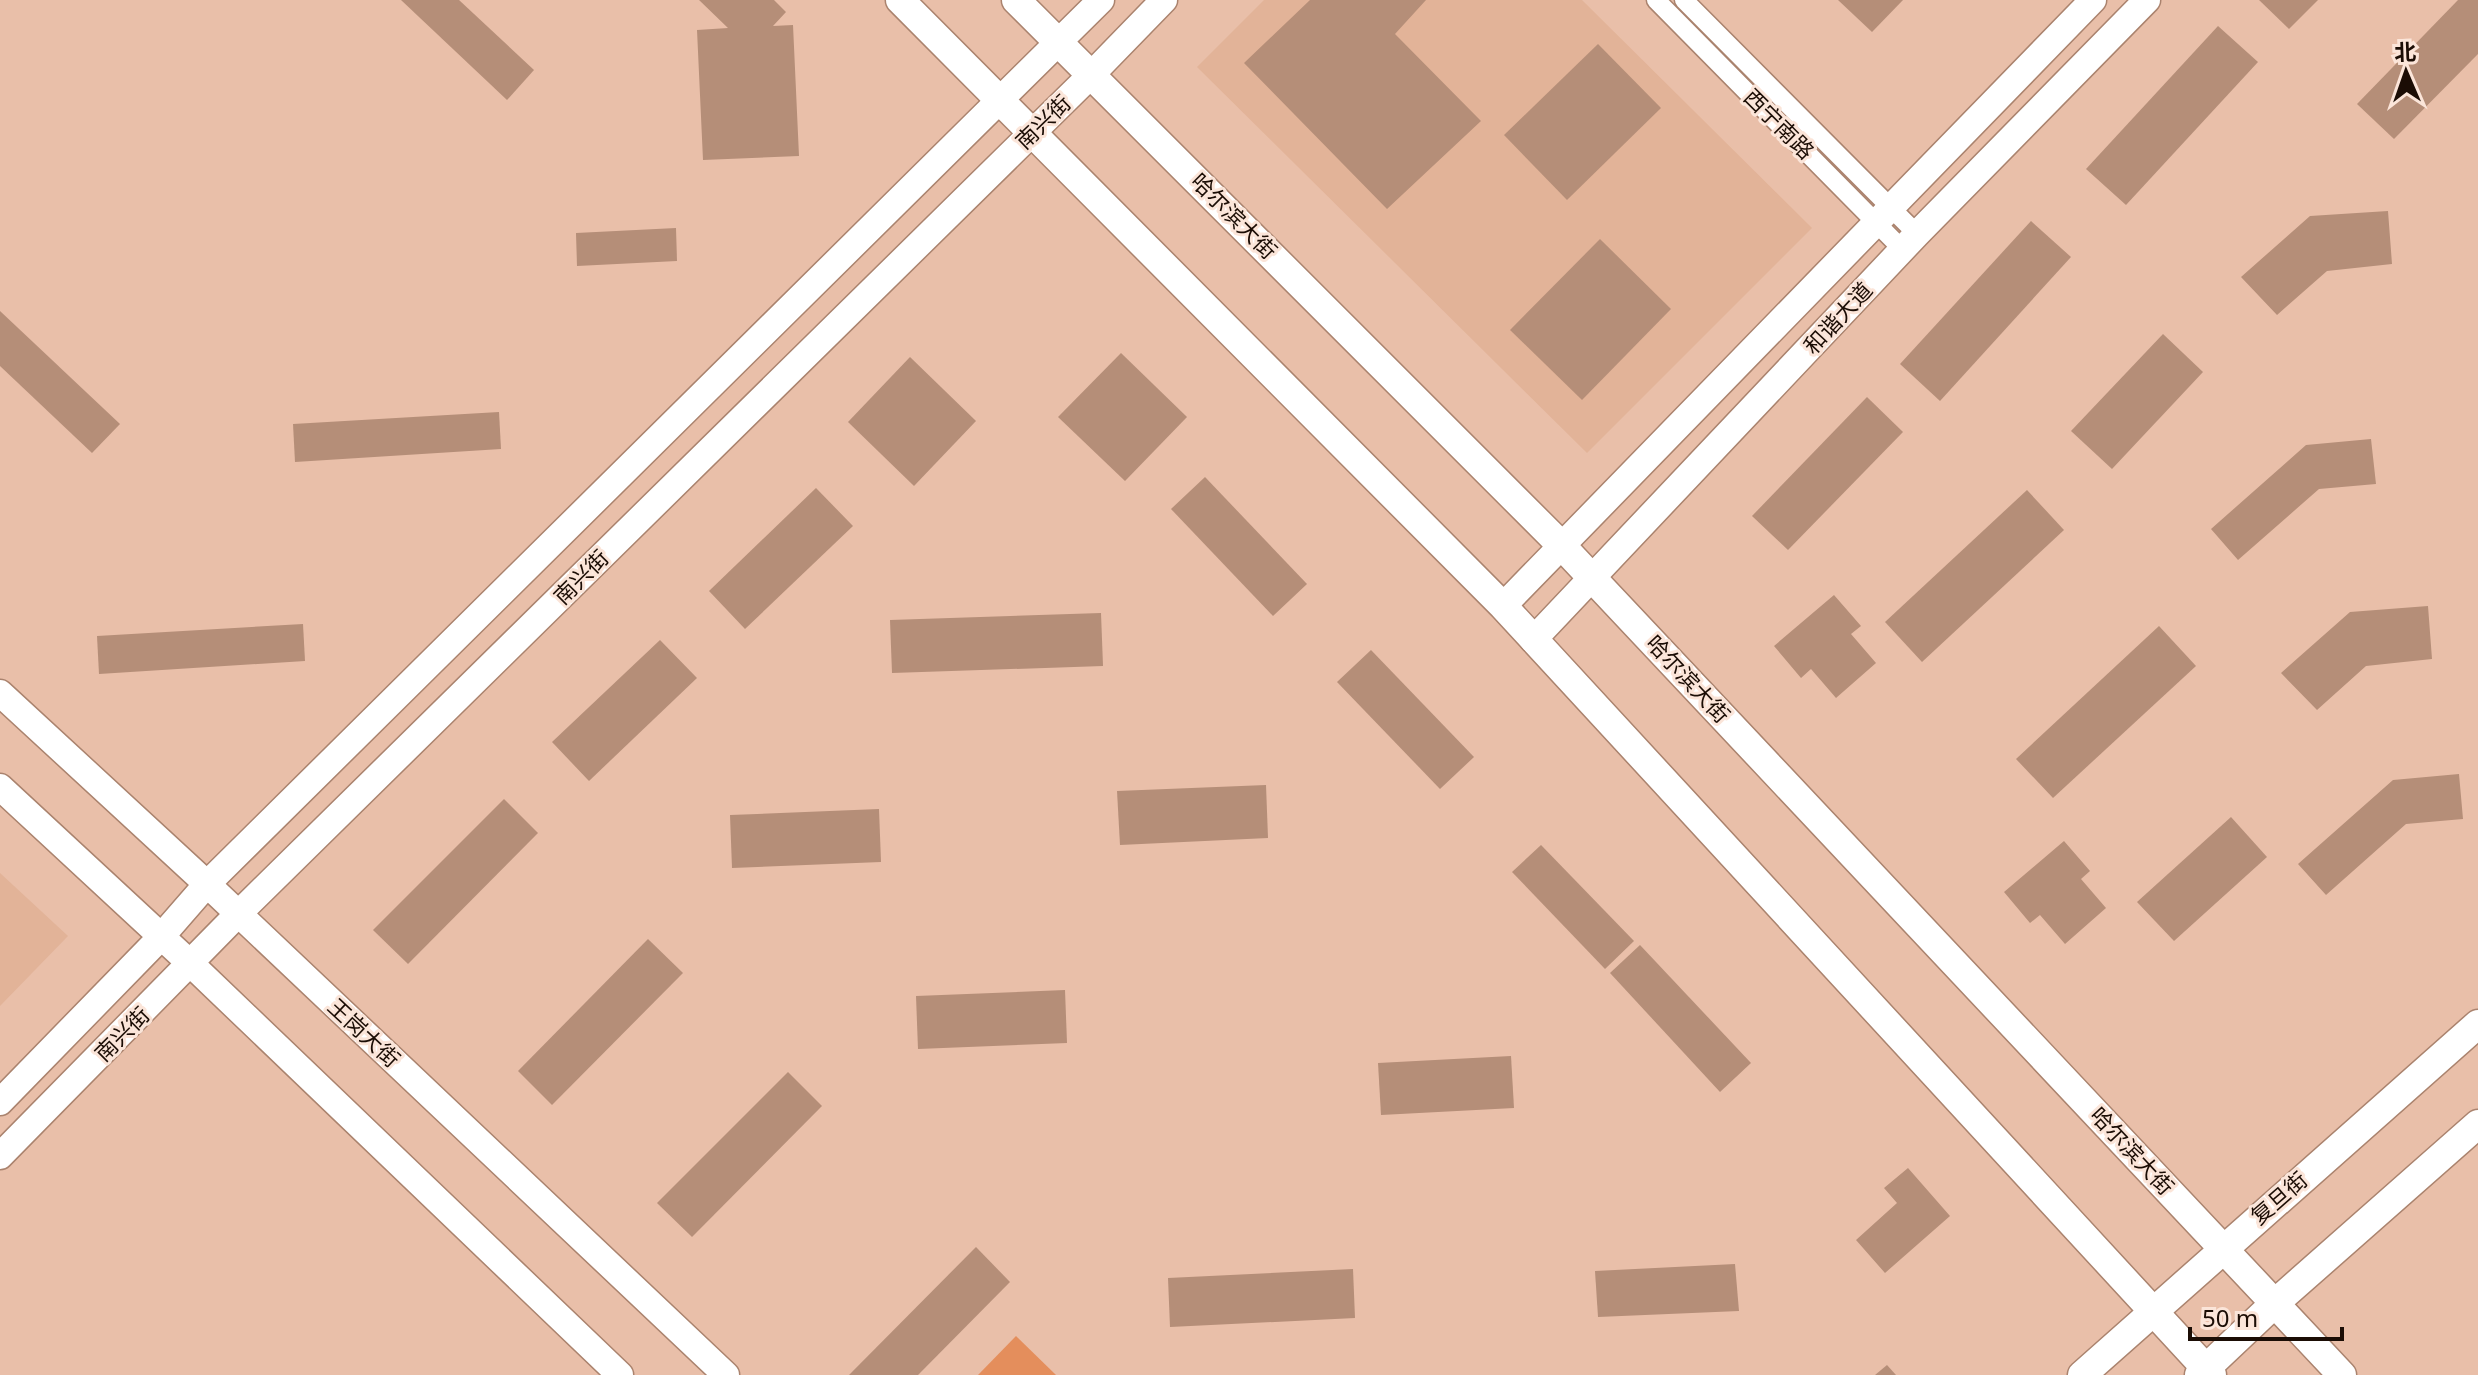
<svg xmlns="http://www.w3.org/2000/svg" width="2478" height="1375" font-family="'Noto Sans','Noto Sans SC',sans-serif">
<style>
.built{fill:#e2b398}
.green{fill:#e48e5c}
.building{fill:#b58e78}
.lines{fill:none;stroke-linecap:round;stroke-linejoin:round}
.street-casing{stroke:#aa836e;stroke-width:21}
.secondary-casing{stroke:#aa836e;stroke-width:29}
.primary-casing{stroke:#aa836e;stroke-width:31}
.street{stroke:#fff;stroke-width:18}
.secondary{stroke:#fff;stroke-width:26}
.primary{stroke:#fff;stroke-width:28}
.labels{text-anchor:middle;stroke-width:6;stroke-linejoin:round;paint-order:stroke}
.street-label{font-size:22px;fill:#1b0d05;stroke:#fbe5d9}
</style>
<rect width="100%" height="100%" fill="#e9bfa9"/>
<!-- built -->
<g class="built">
<polygon points="1264,0 1582,0 1812,228 1587,453 1197,67"/>
<polygon points="0,873 68,936 0,1006"/>
</g>
<!-- green -->
<polygon class="green" points="1016,1336 1056,1375 978,1375"/>
<!-- building -->
<g class="building">
<polygon points="401,0 459,0 534,70 507,100"/>
<polygon points="699,0 774,0 786,12 773,26 793,25 799,156 703,160 697,30 728,28"/>
<polygon points="1310,0 1426,0 1395,34 1481,121 1387,209 1244,63"/>
<polygon points="1838,0 1903,0 1872,32"/>
<polygon points="2259,0 2318,0 2289,29"/>
<polygon points="2458,0 2478,0 2478,54 2394,139 2357,104"/>
<polygon points="2218,26 2258,62 2126,205 2086,169"/>
<polygon points="1598,44 1661,108 1567,200 1504,135"/>
<polygon points="2388,211 2392,264 2327,271 2277,315 2241,277 2310,216"/>
<polygon points="2031,221 2071,257 1940,401 1900,364"/>
<polygon points="676,228 677,261 577,266 576,233"/>
<polygon points="1600,239 1671,309 1582,400 1510,330"/>
<polygon points="0,311 120,424 92,453 0,366"/>
<polygon points="2163,334 2203,372 2112,469 2071,431"/>
<polygon points="1121,353 1187,417 1125,481 1058,417"/>
<polygon points="910,357 976,421 914,486 848,422"/>
<polygon points="1867,397 1903,432 1788,550 1752,516"/>
<polygon points="499,412 501,449 295,462 293,424"/>
<polygon points="2371,439 2376,484 2319,489 2238,560 2211,529 2306,445"/>
<polygon points="1205,477 1307,584 1273,616 1171,509"/>
<polygon points="816,488 853,526 745,629 709,591"/>
<polygon points="2027,490 2064,530 1922,662 1885,622"/>
<polygon points="1834,595 1861,626 1851,634 1876,663 1836,698 1811,669 1801,678 1774,646"/>
<polygon points="2428,606 2432,659 2366,666 2317,710 2281,673 2350,612"/>
<polygon points="1101,613 1103,666 892,673 890,620"/>
<polygon points="303,624 305,661 99,674 97,636"/>
<polygon points="2159,626 2196,666 2053,798 2016,759"/>
<polygon points="660,640 697,678 589,781 552,742"/>
<polygon points="1371,650 1474,757 1440,789 1337,682"/>
<polygon points="2459,774 2463,819 2406,824 2326,895 2298,864 2393,780"/>
<polygon points="1266,785 1268,838 1120,845 1117,791"/>
<polygon points="504,799 538,833 408,964 373,930"/>
<polygon points="879,809 881,862 732,868 730,815"/>
<polygon points="2231,817 2267,857 2174,941 2137,902"/>
<polygon points="2064,841 2090,871 2081,879 2106,908 2065,944 2040,915 2030,923 2004,892"/>
<polygon points="1541,845 1634,941 1605,969 1512,872"/>
<polygon points="648,939 683,973 552,1105 518,1071"/>
<polygon points="1640,945 1751,1063 1720,1092 1610,973"/>
<polygon points="1065,990 1067,1043 918,1049 916,996"/>
<polygon points="1511,1056 1514,1108 1381,1115 1378,1063"/>
<polygon points="788,1072 822,1106 692,1237 657,1203"/>
<polygon points="1908,1168 1950,1216 1885,1273 1856,1240 1897,1203 1884,1188"/>
<polygon points="976,1247 1010,1282 918,1375 849,1375"/>
<polygon points="1735,1264 1739,1311 1598,1317 1595,1271"/>
<polygon points="1353,1269 1355,1318 1170,1327 1168,1278"/>
<polygon points="1887,1365 1896,1375 1875,1375"/>
</g>
<g class="lines">
<defs>
<g id="street">
<polyline points="1656,0 1902,249"/>
<polyline points="1684,0 1917,234"/>
</g>
<g id="secondary">
<polyline points="1503,606 2093,0"/>
<polyline points="1533,640 1917,234 2147,0"/>
<polyline points="0,693 207,884 726,1375"/>
<polyline points="0,787 191,964 620,1375"/>
<polyline points="0,1102 160,938 207,884 1101,0"/>
<polyline points="0,1156 238,914 1092,74 1164,0"/>
</g>
<g id="primary">
<polyline points="900,0 1503,606 2212,1375"/>
<polyline points="1016,0 1562,546 2342,1375"/>
<polyline points="2082,1375 2478,1024"/>
<polyline points="2199,1375 2274,1304 2478,1124"/>
</g>
</defs>
<!-- street casing -->
<use href="#street" class="street-casing"/>
<!-- secondary casing -->
<use href="#secondary" class="secondary-casing"/>
<!-- primary casing -->
<use href="#primary" class="primary-casing"/>
<!-- street -->
<use href="#street" class="street"/>
<!-- secondary -->
<use href="#secondary" class="secondary"/>
<!-- primary -->
<use href="#primary" class="primary"/>
</g>
<g class="labels">
<!-- street labels -->
<g class="street-label">
<text transform="translate(1043 122) rotate(-44)" y="8">南兴街</text>
<text transform="translate(1779 124) rotate(45)" y="8">西宁南路</text>
<text transform="translate(1234 216) rotate(45)" y="8">哈尔滨大街</text>
<text transform="translate(1838 318) rotate(-47)" y="8">和谐大道</text>
<text transform="translate(581 577) rotate(-45)" y="8">南兴街</text>
<text transform="translate(1688 679) rotate(47)" y="8">哈尔滨大街</text>
<text transform="translate(364 1033) rotate(43)" y="8">王岗大街</text>
<text transform="translate(122 1034) rotate(-45)" y="8">南兴街</text>
<text transform="translate(2132 1151) rotate(47)" y="8">哈尔滨大街</text>
<text transform="translate(2279 1198) rotate(-41)" y="8">复旦街</text>
</g>
</g>
<!-- north arrow -->
<g transform="translate(2406 72) rotate(358)" stroke="#fbe5d9" stroke-width="6" paint-order="stroke">
<path d="M0-6L14 30L0 20L-14 30Z" fill="#1b0d05"/>
<text y="-12" font-size="22" font-weight="bold" text-anchor="middle" fill="#1b0d05">北</text>
</g>
<!-- scale -->
<path d="M2190 1327v12h152v-12" fill="none" stroke="#1b0d05" stroke-width="4"/>
<text x="2202" y="1327" font-size="24" fill="#1b0d05" stroke="#fbe5d9" stroke-width="6" paint-order="stroke">50 m</text>
</svg>
